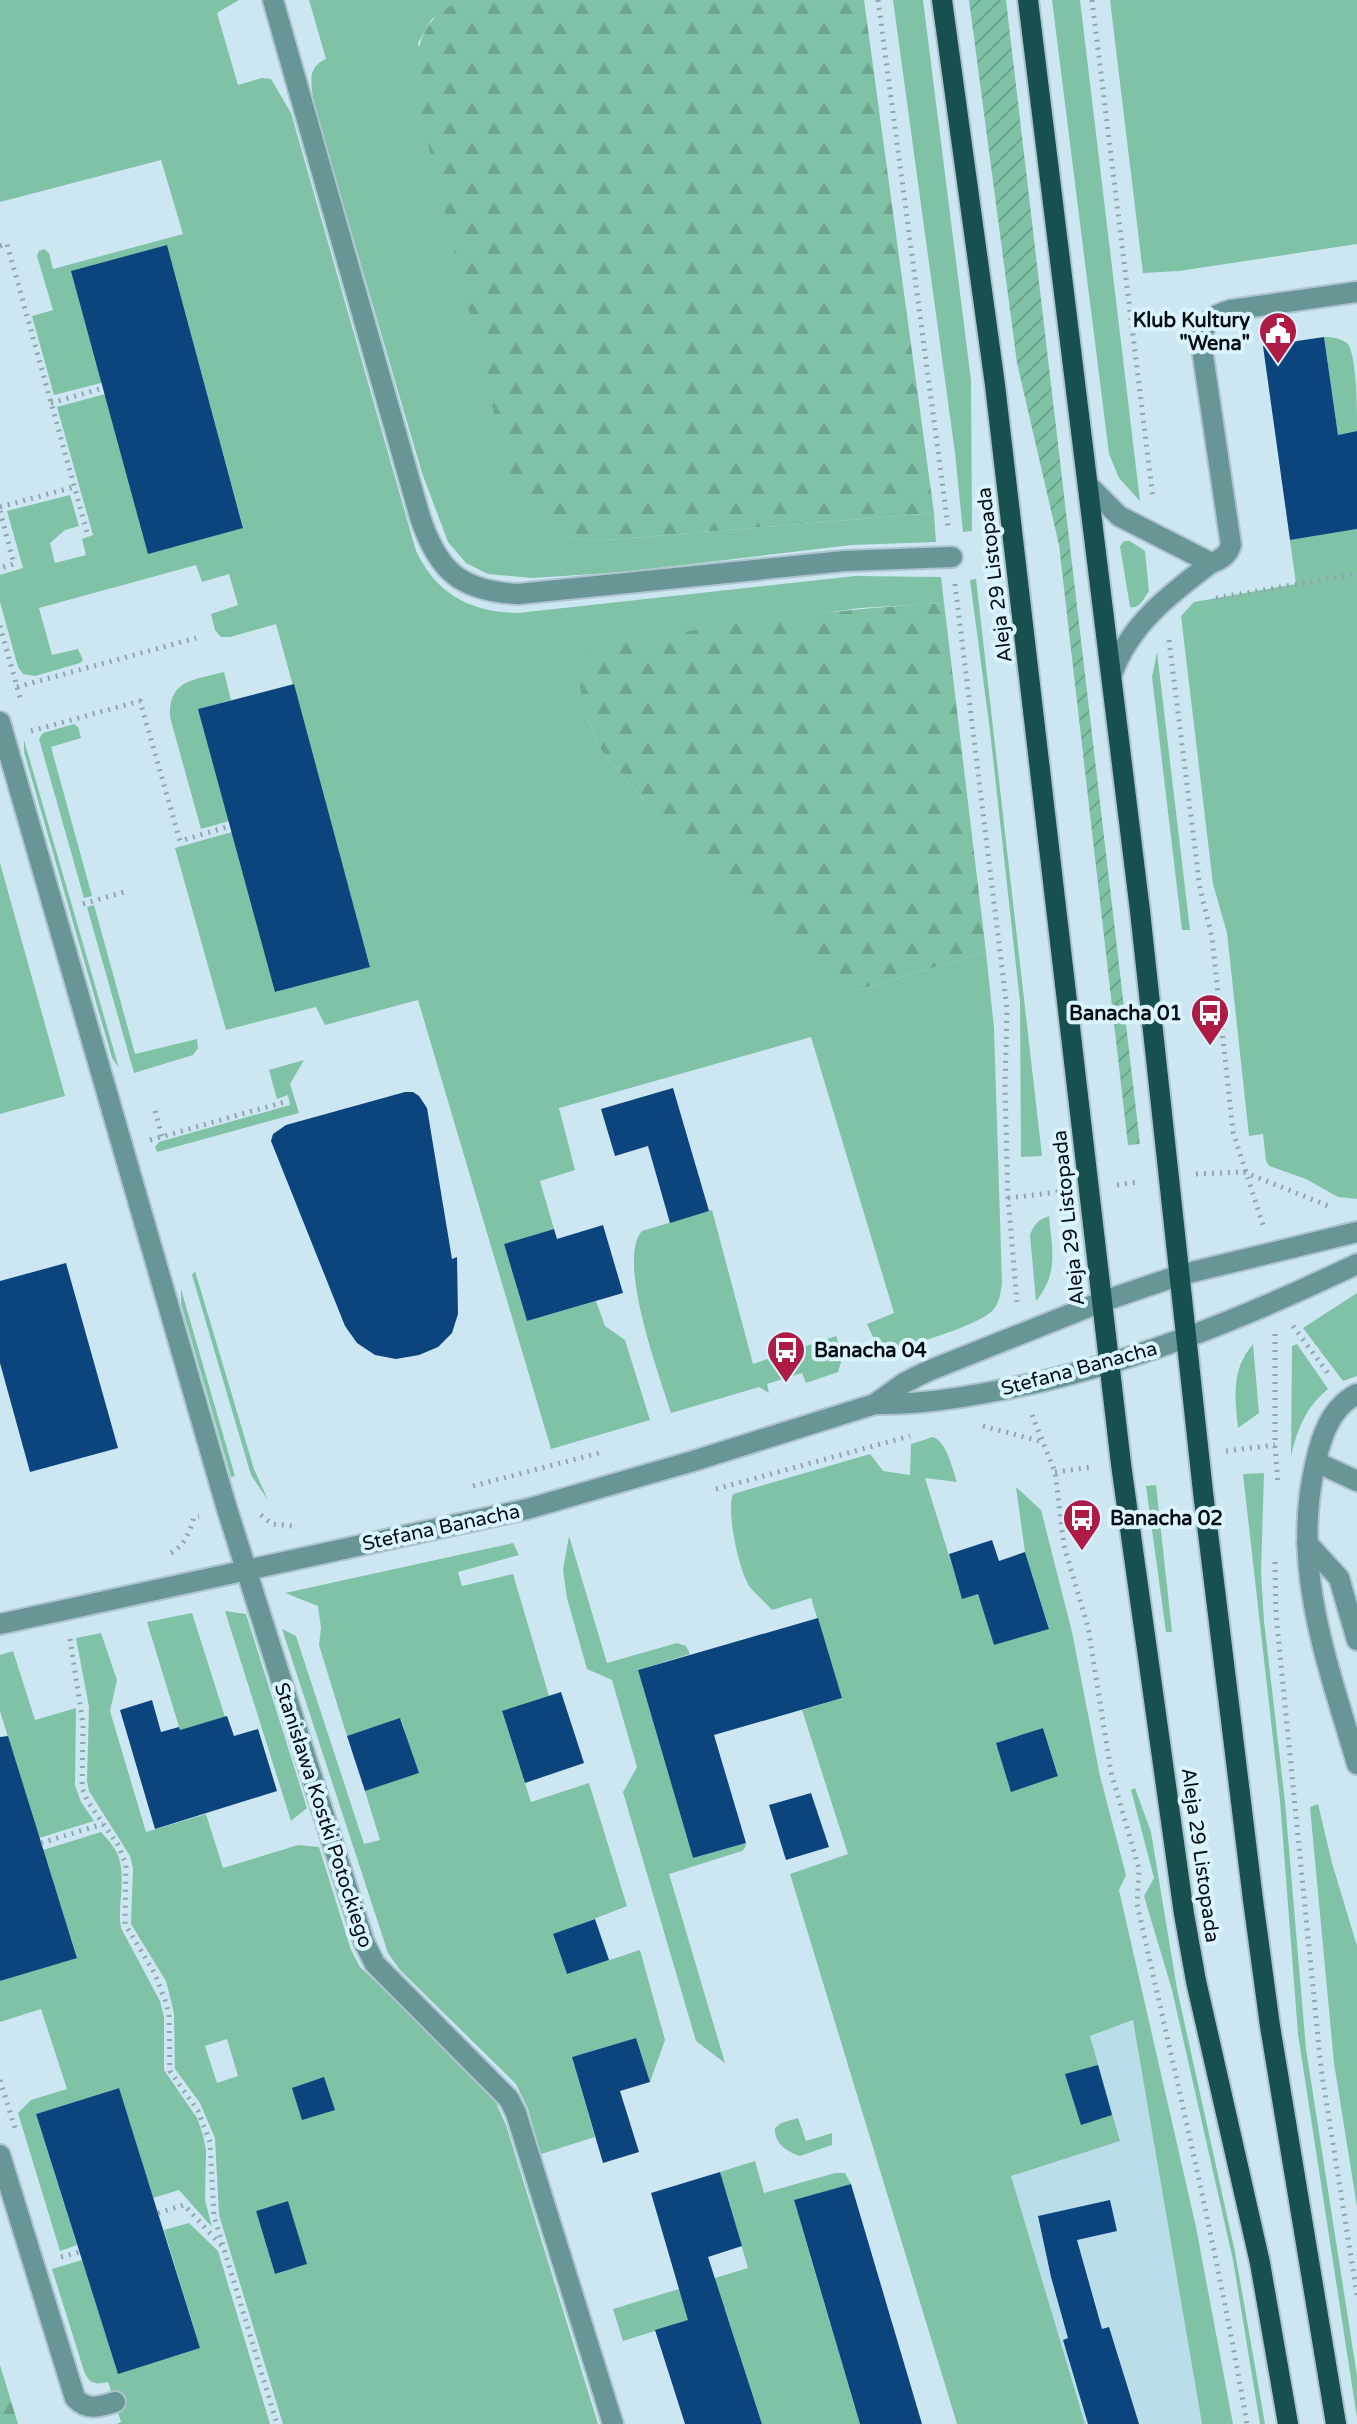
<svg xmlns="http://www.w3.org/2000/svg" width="1357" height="2424" font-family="'Varela Round',sans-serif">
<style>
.built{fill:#baddea}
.green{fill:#80c2a5;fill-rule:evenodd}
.forest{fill:url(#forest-firs)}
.garden{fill:url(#garden-furrows)}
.building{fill:#0c447e}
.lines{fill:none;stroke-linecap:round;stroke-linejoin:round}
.minor-casing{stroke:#adc4ce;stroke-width:24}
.major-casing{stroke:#adc4ce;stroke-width:24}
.path{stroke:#90a5ae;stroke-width:5;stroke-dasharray:2 6;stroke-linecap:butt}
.minor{stroke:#679695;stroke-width:20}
.major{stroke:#185050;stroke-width:20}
.labels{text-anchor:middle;stroke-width:8;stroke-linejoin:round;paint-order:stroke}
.poi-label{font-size:20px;font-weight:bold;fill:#060e12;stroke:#daf4ff;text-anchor:end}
.street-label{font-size:20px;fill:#060e12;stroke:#daf4ff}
</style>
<defs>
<pattern id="forest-firs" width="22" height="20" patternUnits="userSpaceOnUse" patternTransform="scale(2)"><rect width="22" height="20" fill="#80c2a5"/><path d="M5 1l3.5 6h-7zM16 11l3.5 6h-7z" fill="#6da68d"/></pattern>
<pattern id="garden-furrows" width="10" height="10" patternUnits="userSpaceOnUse" patternTransform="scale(2)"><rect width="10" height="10" fill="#80c2a5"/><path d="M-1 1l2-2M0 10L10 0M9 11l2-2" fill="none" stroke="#6da68d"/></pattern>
</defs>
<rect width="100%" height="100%" fill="#cde7f2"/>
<!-- built -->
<polygon class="built" points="1134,2020 1177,2274 1202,2424 1085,2424 1010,2175 1119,2141 1090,2036"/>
<!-- green -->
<g class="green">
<path d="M0 0H239L217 13 238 85 262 78 271 79 291 113 416 551C437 594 469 612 518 613L855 576 941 577 944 603 860 608 596 646 587 717 601 750 659 818 858 990 986 952 994 1028 1002 1283C1001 1293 999 1305 991 1312 974 1327 912 1344 888 1352L874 1339 867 1324 894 1313 811 1037 559 1108 575 1170 540 1181 554 1229 504 1244 527 1321 596 1301 605 1326 625 1340 650 1420 551 1449 418 1000 325 1025 316 1007 226 1030 175 848 232 832 276 992 370 966 276 624 230 637H221L215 630 211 614 238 605 229 574 202 582 196 565 39 608 52 655 78 649 83 660 80 663 35 676 23 674 18 667 0 602V575L23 568 7 511 70 495 79 526 65 530 50 543 55 563 86 555 82 539 93 535 57 407 105 394 243 527 167 246 101 383 54 395 32 316 53 310 37 256 39 251 44 249 49 253 53 269 183 234 161 160 0 202Z"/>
<path d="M309 0H463L432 19 418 43 535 515C554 533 569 539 595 541L934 513 936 542 852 545 623 572 533 578 488 574 466 563 448 542 422 473 313 101C312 82 306 68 326 59Z"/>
<polygon points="893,0 923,0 971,380 972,531 963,532 955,453"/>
<polygon points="1052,0 1080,0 1140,501 1119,478 1109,454"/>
<polygon points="1110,0 1357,0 1357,244 1179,271 1143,273"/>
<path d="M1324 337C1333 337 1341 338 1348 344 1357 358 1357 411 1357 431L1338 435Z"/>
<polygon points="1357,529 1357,1199 1338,1197 1306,1179 1269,1166 1266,1161 1263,1134 1249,1136 1227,933 1213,884 1181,616 1194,602 1296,584 1290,540"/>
<path d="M1124 541H1130L1145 551 1149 591C1144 598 1139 610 1130 607L1120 546Z"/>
<polygon points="976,579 1042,1156 1021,1157 1020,1002 990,731 970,580"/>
<polygon points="1157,652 1190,930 1182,930 1152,677"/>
<path d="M224 672 231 700 199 709 229 821 201 829 170 717C168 679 195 680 224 672Z"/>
<polygon points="74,724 78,727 81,738 51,747 92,896 84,898 39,739 43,733"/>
<polygon points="24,740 119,1068 112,1058 24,752"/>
<polygon points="0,863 65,1096 0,1114"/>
<polygon points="94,905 135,1054 197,1039 198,1048 193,1055 134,1073 87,907"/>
<polygon points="304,1060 290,1084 299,1113 157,1152 155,1147 159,1142 290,1105 288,1095 277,1099 269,1070"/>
<path d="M712 1210 753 1364 836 1336 843 1356 838 1372 806 1383 802 1373 767 1384 769 1393 759 1387 671 1413C660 1377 616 1260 642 1231Z"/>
<path d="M1049 1216C1052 1249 1059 1273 1036 1301L1030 1235C1034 1224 1038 1220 1049 1216Z"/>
<polygon points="195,1271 254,1469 268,1500 251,1475 192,1275"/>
<polygon points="181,1289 235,1476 231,1477 181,1304"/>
<polygon points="1357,1293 1357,1376 1343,1381 1303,1328"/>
<path d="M1253 1344 1259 1413 1238 1428C1235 1396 1231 1370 1253 1344Z"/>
<path d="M1297 1344 1328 1389C1306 1407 1297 1429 1291 1457L1292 1346Z"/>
<path d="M933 1437C947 1442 952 1468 957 1482L925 1478 962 1598 978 1594 994 1645 1049 1628 1025 1552 1016 1487 1041 1510 1072 1632 1100 1776 1126 1875 1119 1890 1196 2227 1233 2424H1202L1133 2020 1090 2036 1120 2141 1011 2176 1085 2424H957L790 1874 848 1854 802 1710 842 1698 811 1598 772 1610C765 1602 756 1595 750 1587 739 1572 726 1511 733 1494L870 1454 883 1471 910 1475 911 1444ZM1043 1728 1058 1775V1776L996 1743Z"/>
<polygon points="1264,1473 1261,1572 1264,1621 1285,1802 1306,2049 1357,2376 1357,2418 1298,2034 1280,1801 1243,1474"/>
<polygon points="1156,1485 1172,1632 1166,1632 1146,1486"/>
<polygon points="569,1536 607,1663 677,1643 686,1646 690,1654 638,1670 693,1858 746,1843 745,1848 742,1851 669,1874 725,2063 696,2041 623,1792 637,1767 612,1680 587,1669 567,1598 563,1570"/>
<polygon points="513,1543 519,1555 458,1572 462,1586 513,1574 549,1696 502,1712 531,1802 589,1783 627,1906 553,1935 567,1974 640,1950 665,2040 650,2082 636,2038 572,2057 595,2137 541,2154 528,2109 516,2084 400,1970 388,1953 282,1629 296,1636 364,1844 380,1840 365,1791 418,1773 401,1719 347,1736 319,1645 321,1628 318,1606 285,1593"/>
<polygon points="225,1611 246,1614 307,1808 291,1821"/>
<polygon points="192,1613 225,1717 180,1730 147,1622"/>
<path d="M101 1633 117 1680 110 1711 146 1832 206 1814 223 1868 298 1845 319 1847 351 1950 360 1967 482 2081 493 2096 506 2125 598 2424H283L219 2215 215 2138 200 2103 175 2069 174 2013 166 1981 131 1924 133 1868 130 1856 89 1791 87 1781 89 1707 76 1638ZM227 2039 238 2076 217 2083 205 2046ZM288 2201 306 2264 275 2274 256 2211Z"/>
<polygon points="13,1651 35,1720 76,1708 75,1785 81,1802 94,1821 39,1838 0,1711 0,1655"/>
<polygon points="1135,1788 1151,1832 1177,1989 1235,2252 1265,2424 1260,2424 1233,2260 1172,1990 1144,1896 1154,1878 1131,1790"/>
<polygon points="1318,1804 1332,1863 1357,1946 1357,2207 1334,2063 1310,1807"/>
<path d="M101 1832C108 1840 116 1848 119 1858 126 1881 117 1906 121 1928L160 2001 164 2017V2070L197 2118 203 2135 206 2150 205 2200 212 2227 179 2190 153 2198 118 2088 36 2114 77 2245 60 2251 18 2113 31 2100 67 2089 41 2009 0 2022V1981L77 1957 43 1850Z"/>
<path d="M798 2118 806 2141 832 2133V2145L800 2156C787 2152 774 2143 775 2128L781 2123Z"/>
<polygon points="755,2161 764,2193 835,2173 845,2173 851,2184 794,2201 860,2424 762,2424 725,2309 623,2341 613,2309 748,2268 720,2172"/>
<path d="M189 2223 218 2251 270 2424H117L121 2422 108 2382C96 2385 89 2384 84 2371L52 2269 82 2260 118 2373 200 2348 164 2230Z"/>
</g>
<!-- forest -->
<g class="forest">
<path d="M463 0H864L934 513 595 541C540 537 526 509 506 462L413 82C418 43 422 16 463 0Z"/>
<path d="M944 603 986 952 858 990 827 977 659 818 601 750 587 717 579 683 581 660 596 646C712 627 827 609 944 603Z"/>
<polygon points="0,2365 18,2424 0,2424"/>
</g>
<!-- garden -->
<polygon class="garden" points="969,0 1006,0 1140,1144 1128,1145 1059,545 1017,363"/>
<!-- building -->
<g class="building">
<polygon points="167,245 243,528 148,554 71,271"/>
<polygon points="1324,337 1338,435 1357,431 1357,529 1290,540 1263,346"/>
<polygon points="294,684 370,967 275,992 198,709"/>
<polygon points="673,1088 709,1211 670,1223 648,1146 615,1156 601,1109"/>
<polygon points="405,1092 413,1092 419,1096 427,1108 452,1259 457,1257 458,1314 452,1333 438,1347 419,1355 396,1359 375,1355 357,1343 345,1326 271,1141 273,1134 286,1125"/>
<polygon points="603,1225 623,1293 527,1321 504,1244 554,1229 557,1239"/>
<polygon points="66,1263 118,1448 30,1472 0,1363 0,1281"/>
<polygon points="992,1540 999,1561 1025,1552 1049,1629 994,1645 978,1594 962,1599 949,1554"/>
<polygon points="818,1618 842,1698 714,1735 746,1843 693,1858 638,1670"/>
<polygon points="561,1692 584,1763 525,1783 502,1711"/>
<polygon points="152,1700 161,1732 179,1727 180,1730 227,1716 234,1736 258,1729 277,1791 155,1829 120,1710"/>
<polygon points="400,1718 419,1773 365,1791 347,1736"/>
<polygon points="1043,1728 1058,1776 1011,1792 996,1743"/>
<polygon points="8,1736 77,1958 0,1981 0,1737"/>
<polygon points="811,1793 829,1847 786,1860 769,1805"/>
<polygon points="595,1919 609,1960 567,1974 553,1934"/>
<polygon points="636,2038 650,2082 620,2091 639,2152 603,2163 572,2057"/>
<polygon points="1098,2065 1112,2115 1081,2125 1065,2074"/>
<polygon points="324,2077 335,2110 302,2120 292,2088"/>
<polygon points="119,2088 200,2348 118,2374 36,2114"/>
<polygon points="720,2172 742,2246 708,2257 762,2424 685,2424 655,2330 688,2320 651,2193"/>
<polygon points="851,2184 922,2424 860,2424 794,2200"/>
<polygon points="1110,2200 1117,2231 1077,2240 1102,2329 1109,2327 1139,2424 1088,2424 1063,2340 1068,2338 1051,2277 1038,2216"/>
<polygon points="288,2201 307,2264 275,2274 256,2211"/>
</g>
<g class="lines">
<defs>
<g id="minor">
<path d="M273 0 420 517C438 571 460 591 518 594L844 561 952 557"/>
<polyline points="1089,486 1119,516 1211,563"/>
<path d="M1112 674C1130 624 1170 594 1211 563 1221 560 1228 555 1231 545L1201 342C1203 322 1213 315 1231 310L1357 292"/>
<polyline points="0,722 227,1509 364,1942 375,1964 509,2099 516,2113 613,2424"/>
<path d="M1357 1394C1330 1408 1321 1437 1315 1465 1291 1570 1328 1664 1357 1764"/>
<path d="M875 1404C916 1405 955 1399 996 1391 1122 1368 1242 1319 1357 1264"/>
<polyline points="1316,1462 1357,1481"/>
<polyline points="1307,1543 1339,1578 1357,1640"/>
<polyline points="0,1624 527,1509 690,1462 875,1404 904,1383 928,1371 1101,1302 1180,1275 1357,1232"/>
<path d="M0 2155 75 2398C87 2411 99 2407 115 2402"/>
</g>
<g id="major">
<polyline points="942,0 995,385 1121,1464 1184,1914 1196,1981 1260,2263 1288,2424"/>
<polyline points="1028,0 1140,911 1203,1492 1253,1900 1270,2026 1336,2424"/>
</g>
</defs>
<!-- minor casing -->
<use href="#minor" class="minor-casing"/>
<!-- major casing -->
<use href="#major" class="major-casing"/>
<!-- path -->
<g class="path">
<polyline points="878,0 948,526"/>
<polyline points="1092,0 1153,499"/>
<polyline points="0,246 7,244 88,536"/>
<polyline points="51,403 103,388"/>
<polyline points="0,507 74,487"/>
<polyline points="0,511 14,564 0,568"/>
<polyline points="955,584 1007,1009 1005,1088 1008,1198 1017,1302"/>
<polyline points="1216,598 1357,574"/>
<polyline points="0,626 20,698"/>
<polyline points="1169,640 1200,889 1212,937 1233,1132 1263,1225"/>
<polyline points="17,687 196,638"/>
<polyline points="31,731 140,701 180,841 230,826"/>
<polyline points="83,904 124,892"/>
<polyline points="155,1111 162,1136"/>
<polyline points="150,1140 288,1101"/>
<polyline points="1196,1174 1244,1172 1331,1207"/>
<polyline points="1117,1185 1138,1182"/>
<polyline points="1008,1198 1059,1192"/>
<polyline points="1293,1326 1330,1376"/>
<polyline points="1275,1334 1275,1445 1278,1484"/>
<path d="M1032 1415 1055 1472 1064 1546 1088 1627 1111 1772 1139 1869 1137 1904C1176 2077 1217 2249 1247 2424"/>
<polyline points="983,1426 1043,1442"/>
<polyline points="1226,1451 1275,1445"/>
<polyline points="1055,1472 1093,1467"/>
<polyline points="473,1486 599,1453"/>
<polyline points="716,1489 910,1436"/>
<polyline points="261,1515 272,1524 292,1526"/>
<path d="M171 1553C184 1546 190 1532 194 1517L199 1516"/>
<polyline points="1275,1562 1276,1614 1321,2068 1357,2295"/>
<polyline points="70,1639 83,1724 82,1788 88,1802 118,1845 126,1864 125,1924 155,1974 165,2000 169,2014 170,2071 198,2111 210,2142 214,2216 277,2424"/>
<polyline points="41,1843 103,1824"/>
<polyline points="0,2080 15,2128"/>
<polyline points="158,2213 184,2205 222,2246"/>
<polyline points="61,2257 79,2252"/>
</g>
<!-- minor -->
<use href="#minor" class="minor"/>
<!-- major -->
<use href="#major" class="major"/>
</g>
<!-- icons -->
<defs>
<symbol id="civic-pin" viewBox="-11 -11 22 30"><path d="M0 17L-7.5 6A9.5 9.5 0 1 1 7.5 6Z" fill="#ae1b45" stroke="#daf4ff"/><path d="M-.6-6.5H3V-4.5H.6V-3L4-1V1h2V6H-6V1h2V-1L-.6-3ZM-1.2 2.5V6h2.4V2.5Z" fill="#fff"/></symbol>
<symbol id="bus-pin" viewBox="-11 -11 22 30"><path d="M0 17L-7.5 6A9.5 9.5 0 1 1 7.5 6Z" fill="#ae1b45" stroke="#daf4ff"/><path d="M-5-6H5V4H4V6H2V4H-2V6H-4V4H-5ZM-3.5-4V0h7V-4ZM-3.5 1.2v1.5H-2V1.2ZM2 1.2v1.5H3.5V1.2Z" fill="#fff"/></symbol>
</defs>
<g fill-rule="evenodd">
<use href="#civic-pin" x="1256" y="309" width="44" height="60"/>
<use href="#bus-pin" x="1188" y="991" width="44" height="60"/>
<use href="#bus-pin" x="764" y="1328" width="44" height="60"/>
<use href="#bus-pin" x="1060" y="1496" width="44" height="60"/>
</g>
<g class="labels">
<!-- poi labels -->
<g class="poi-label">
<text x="1250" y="327">Klub Kultury<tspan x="1250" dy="23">"Wena"</tspan></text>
<text x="1182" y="1020">Banacha 01</text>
<text x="814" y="1357" text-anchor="start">Banacha 04</text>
<text x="1110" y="1525" text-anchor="start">Banacha 02</text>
</g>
<!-- street labels -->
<g class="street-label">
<text transform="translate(994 575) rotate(-97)" y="7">Aleja 29 Listopada</text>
<text transform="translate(1068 1218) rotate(-96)" y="7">Aleja 29 Listopada</text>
<text transform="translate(1079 1368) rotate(-15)" y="7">Stefana Banacha</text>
<text transform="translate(441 1527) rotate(-12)" y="7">Stefana Banacha</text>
<text transform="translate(324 1815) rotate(72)" y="7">Stanisława Kostki Potockiego</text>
<text transform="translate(1201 1855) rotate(82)" y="7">Aleja 29 Listopada</text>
</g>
</g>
</svg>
